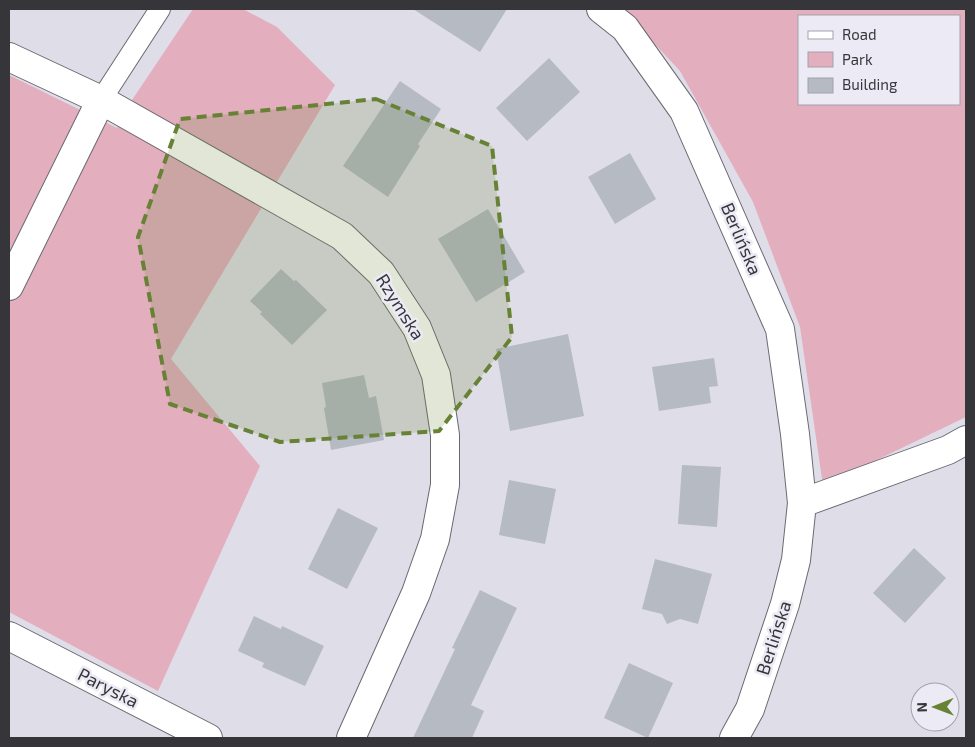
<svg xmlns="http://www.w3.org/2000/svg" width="975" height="747" font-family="'Exo 2',sans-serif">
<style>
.green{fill:#e3aebe;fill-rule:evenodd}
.building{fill:#b5bac3}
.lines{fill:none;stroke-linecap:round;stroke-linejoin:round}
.lane-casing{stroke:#6a6972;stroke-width:22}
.street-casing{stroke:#6a6972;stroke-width:30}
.lane{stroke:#fff;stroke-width:20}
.street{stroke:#fff;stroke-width:28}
.marked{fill:#688235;fill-opacity:0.2;stroke:#688235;stroke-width:4;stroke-dasharray:10 6;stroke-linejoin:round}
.labels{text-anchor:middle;stroke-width:5;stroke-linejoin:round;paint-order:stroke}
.street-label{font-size:18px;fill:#363539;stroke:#ecebf5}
</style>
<rect width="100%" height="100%" fill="#dfdee8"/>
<!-- green -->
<g class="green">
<polygon points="193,9 243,9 277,27 335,85 171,359 260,466 158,691 9,612 9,75 117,128 132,100"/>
<path d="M622 9H966V417L823 486 800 327 753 202 680 71ZM799 16H959V104H799Z"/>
</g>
<!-- building -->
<g class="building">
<polygon points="413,9 507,9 480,52"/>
<polygon points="549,58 580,92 527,141 496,108"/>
<polygon points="400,81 441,109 418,144 420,146 388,197 343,166"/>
<polygon points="630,153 656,199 615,224 588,177"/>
<polygon points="488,209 525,272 476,302 438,239"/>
<polygon points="281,269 294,281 296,280 327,310 292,345 260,314 262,312 250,301"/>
<polygon points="568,334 584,416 510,431 496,349"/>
<polygon points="714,358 718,386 709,387 711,403 659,411 652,367"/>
<polygon points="364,375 369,398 376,396 384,440 331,450 324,408 326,407 322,383"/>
<polygon points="682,465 721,467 717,527 678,524"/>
<polygon points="509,480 556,489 545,544 499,535"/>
<polygon points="338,508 378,528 347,589 308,569"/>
<polygon points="914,548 946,578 905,623 873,593"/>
<polygon points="655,559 712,574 698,624 680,619 667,624 662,614 642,609"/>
<polygon points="480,590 517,608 471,705 484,711 472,738 413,738 455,649 452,648"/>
<polygon points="254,616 281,629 282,626 324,646 305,686 262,667 264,663 238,651"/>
<polygon points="629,663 673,683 648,738 604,718"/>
</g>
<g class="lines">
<defs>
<polyline id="lane" points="101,100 160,9"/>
<g id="street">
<polyline points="601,9 625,28 684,111 780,329 795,434 802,503 796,560 785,604 750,709 734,738"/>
<polyline points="9,57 101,100 342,236 381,273 417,328 436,375 445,435 445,485 435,539 416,593 351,738"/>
<polyline points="9,286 101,100"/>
<polyline points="802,503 948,450 966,440"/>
<polyline points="9,636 208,738"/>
</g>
</defs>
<!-- lane casing -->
<use href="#lane" class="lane-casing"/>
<!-- street casing -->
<use href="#street" class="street-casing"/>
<!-- lane -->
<use href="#lane" class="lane"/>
<!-- street -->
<use href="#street" class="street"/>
</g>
<!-- marked area -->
<path class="marked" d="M376 99 492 146 512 337 439 431 280 442 170 404 138 237 180 119Z"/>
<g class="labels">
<!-- street labels -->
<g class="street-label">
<text transform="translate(741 239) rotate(67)" y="6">Berlińska</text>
<text transform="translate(400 307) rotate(58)" y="6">Rzymska</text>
<text transform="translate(774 638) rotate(-72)" y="6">Berlińska</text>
<text transform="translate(108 688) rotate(27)" y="6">Paryska</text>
</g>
</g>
<!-- border -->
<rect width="975" height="747" fill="none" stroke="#363539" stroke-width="20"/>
<!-- legend -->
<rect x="798" y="15" width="162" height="90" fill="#ecebf5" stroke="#a3a2aa"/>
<rect x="808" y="31" width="25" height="8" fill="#ffffff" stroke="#a3a2aa"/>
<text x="842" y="40" font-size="15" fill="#363539">Road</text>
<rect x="808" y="52" width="25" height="15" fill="#e3aebe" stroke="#a3a2aa"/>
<text x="842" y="65" font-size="15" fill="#363539">Park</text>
<rect x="808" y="78" width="25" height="15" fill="#b5bac3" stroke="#a3a2aa"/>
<text x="842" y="90" font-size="15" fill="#363539">Building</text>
<!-- north arrow -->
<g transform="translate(935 707) rotate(269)"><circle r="24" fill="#ecebf5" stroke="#a3a2aa"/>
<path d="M0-4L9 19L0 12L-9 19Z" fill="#688235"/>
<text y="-8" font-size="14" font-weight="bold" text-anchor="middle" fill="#363539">N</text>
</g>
</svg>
